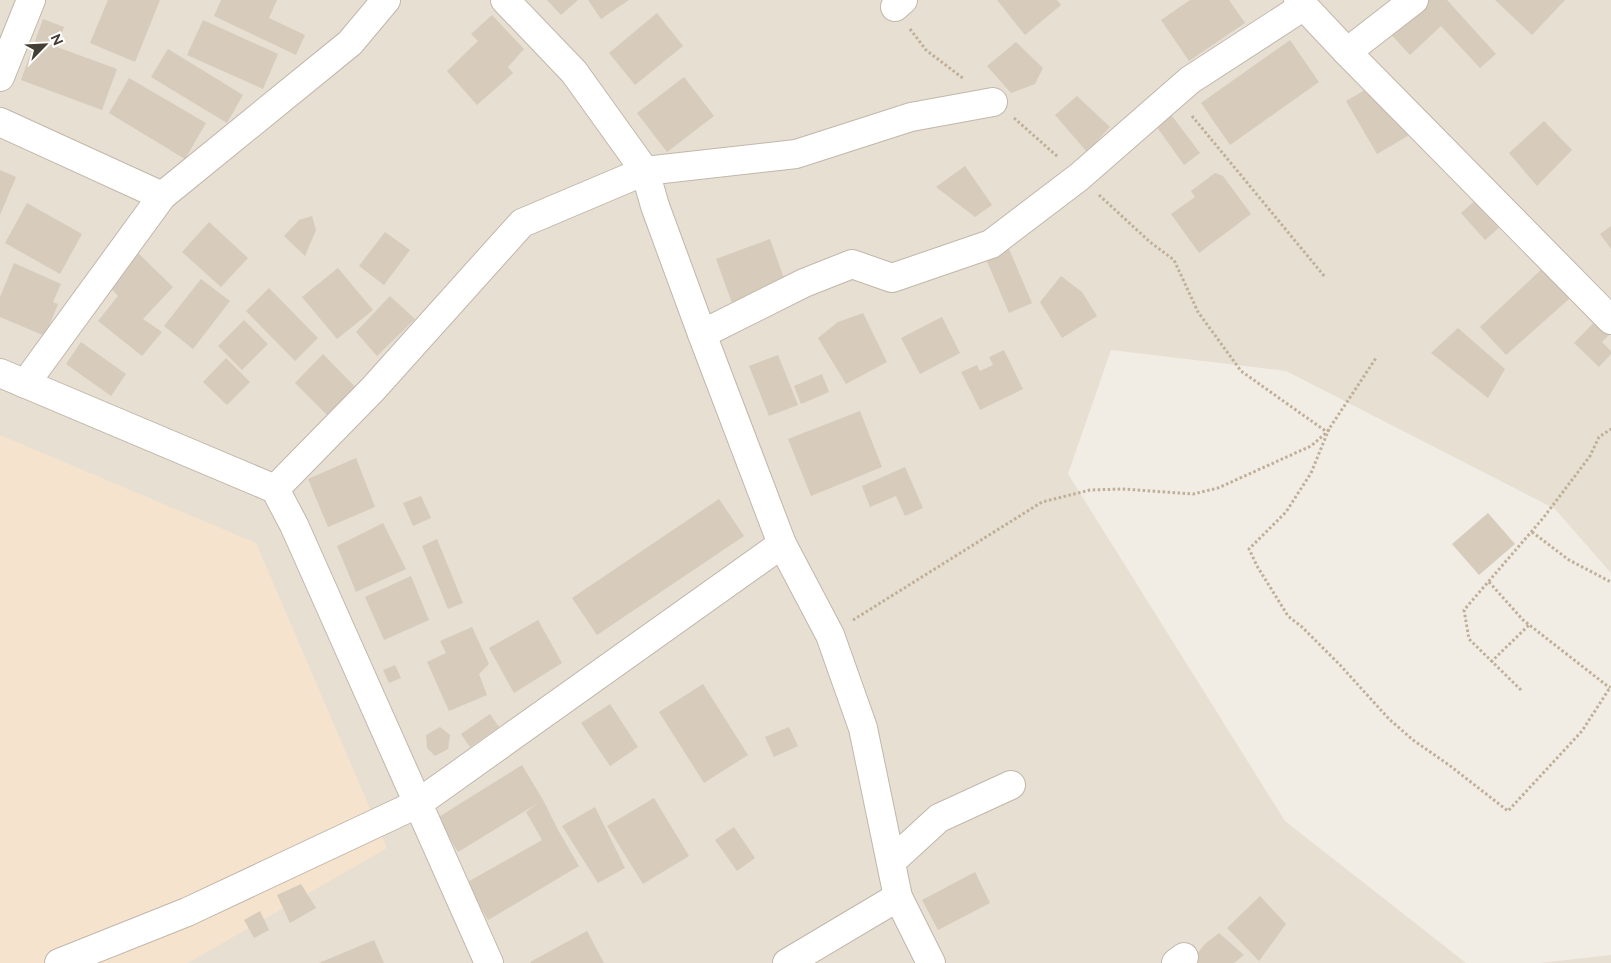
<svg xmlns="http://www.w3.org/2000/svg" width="1611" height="963" font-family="Raleway,sans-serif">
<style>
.residential{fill:#e6dfd2}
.commercial{fill:#f5e3ce}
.building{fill:#d7cbbc}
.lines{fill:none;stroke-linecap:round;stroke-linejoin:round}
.minor-casing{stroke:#c1b7aa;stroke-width:30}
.path{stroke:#c0af98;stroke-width:3;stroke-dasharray:2.5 2.5;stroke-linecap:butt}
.minor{stroke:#fff;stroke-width:28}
</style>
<rect width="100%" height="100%" fill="#f2ede4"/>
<!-- residential -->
<g class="residential">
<polygon points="0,0 1611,0 1611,573 1555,509 1286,371 1111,350 1068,474 1285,821 1466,963 0,963"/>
<polygon points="1611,955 1611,963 1539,963"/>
</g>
<!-- commercial -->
<polygon class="commercial" points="0,435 256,543 387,848 188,963 0,963"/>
<!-- building -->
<g class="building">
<polygon points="108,0 160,0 135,62 90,43"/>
<polygon points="221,0 277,0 269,18 305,35 296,55 214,16"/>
<polygon points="547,0 578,0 561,15"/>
<polygon points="588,0 629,0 601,19"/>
<polygon points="997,0 1057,0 1061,5 1025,35"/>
<polygon points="1190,0 1229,0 1245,23 1189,61 1161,20"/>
<polygon points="1417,0 1447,0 1496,54 1480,68 1441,26 1410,55 1386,29"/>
<polygon points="1495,0 1565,0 1532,35"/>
<polygon points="657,13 683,46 635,85 609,53"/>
<polygon points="492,15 524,49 508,67 513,73 477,105 447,71 478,41 471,34"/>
<polygon points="43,19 64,27 57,47 117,69 102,110 21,80"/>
<polygon points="203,20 278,54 263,89 187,55"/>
<polygon points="1290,40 1319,82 1230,145 1201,103"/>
<polygon points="1016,42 1043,68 1035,84 1011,93 987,66"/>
<polygon points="168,49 243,95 227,123 151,77"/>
<polygon points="684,77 714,116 667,152 637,113"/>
<polygon points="129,78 206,123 185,159 109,113"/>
<polygon points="1377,83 1408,136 1377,154 1346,101"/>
<polygon points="1077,96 1110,127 1087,152 1055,115"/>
<polygon points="1169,112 1200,153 1184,165 1154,123"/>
<polygon points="1544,121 1572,150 1537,186 1509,153"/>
<polygon points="965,166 992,205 975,217 936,187"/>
<polygon points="0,170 16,177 0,215"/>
<polygon points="1215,173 1223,176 1251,214 1199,253 1171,214 1195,197 1191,191"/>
<polygon points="1477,199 1501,226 1485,240 1461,213"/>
<polygon points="27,203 82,234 60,274 5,243"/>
<polygon points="312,216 316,230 305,256 284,236 299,220"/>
<polygon points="209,222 248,258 221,287 182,252"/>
<polygon points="1611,226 1611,249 1600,234"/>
<polygon points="385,232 410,250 384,285 359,266"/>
<polygon points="770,239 786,284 732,303 716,259"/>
<polygon points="1009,249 1032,303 1009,313 986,259"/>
<polygon points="1561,251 1576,263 1587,283 1506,355 1480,327"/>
<polygon points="137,252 173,287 143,319 162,332 142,356 98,321 118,296 107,284"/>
<polygon points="14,263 61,284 53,302 58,304 45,336 0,317 0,297"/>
<polygon points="338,268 373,310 337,339 302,297"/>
<polygon points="1061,276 1082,292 1097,316 1062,338 1040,302"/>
<polygon points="201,279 230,301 193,349 164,326"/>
<polygon points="269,288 318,338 295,361 246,311"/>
<polygon points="390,296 415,319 377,356 356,332"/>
<polygon points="1606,310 1611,333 1602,342 1611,351 1611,354 1599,367 1574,343"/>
<polygon points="863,313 887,362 846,384 818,338 838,322"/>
<polygon points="942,317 960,353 920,374 901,338"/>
<polygon points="244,320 268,344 242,370 218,346"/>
<polygon points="1458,328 1505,369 1488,398 1431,353"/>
<polygon points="81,342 126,374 111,396 66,364"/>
<polygon points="1004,350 1023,389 980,410 961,372 977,365 980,371 993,365 989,357"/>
<polygon points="323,354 361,393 333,421 295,383"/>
<polygon points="778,355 798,405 769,416 749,366"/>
<polygon points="226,358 250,382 227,405 203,382"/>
<polygon points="822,374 829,392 801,404 794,386"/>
<polygon points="860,411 882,467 811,496 788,439"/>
<polygon points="356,458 375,507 328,527 308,479"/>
<polygon points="905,467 923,508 905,516 896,496 870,507 862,486"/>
<polygon points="421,496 431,518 413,526 403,503"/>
<polygon points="719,499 744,536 597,635 572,598"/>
<polygon points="1488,513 1515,544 1479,575 1452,544"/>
<polygon points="383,523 406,569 356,592 337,546"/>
<polygon points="437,539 463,603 448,609 422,546"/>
<polygon points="411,576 429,620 384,640 365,597"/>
<polygon points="538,620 562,663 514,693 489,648"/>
<polygon points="472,627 489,664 479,674 487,695 449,711 427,662 446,653 440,641"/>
<polygon points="395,665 401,678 389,683 383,670"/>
<polygon points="703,684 748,755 704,783 659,712"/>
<polygon points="610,704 638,747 610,766 581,723"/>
<polygon points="490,714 499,727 470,747 461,734"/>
<polygon points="440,727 450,735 448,749 435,756 427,748 426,735"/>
<polygon points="789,727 798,746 774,757 765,737"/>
<polygon points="522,765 543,800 558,830 579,866 488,920 466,883 542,840 526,812 538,803 458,852 437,818"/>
<polygon points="654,798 689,856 643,884 607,826"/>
<polygon points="595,807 625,868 598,883 562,826"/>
<polygon points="734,827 755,858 737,871 715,840"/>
<polygon points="975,872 990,903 938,930 922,900"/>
<polygon points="301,884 316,908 290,923 277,895"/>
<polygon points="1260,896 1286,924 1259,961 1227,928"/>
<polygon points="260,911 269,930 254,938 244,920"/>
<polygon points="587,931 604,963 531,963 530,962"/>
<polygon points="1219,933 1244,955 1234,963 1190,963 1205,944"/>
<polygon points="374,940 384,963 319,963"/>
</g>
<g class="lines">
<defs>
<g id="minor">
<polyline points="505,0 574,72 645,171 655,206 702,334 782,544"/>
<polyline points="1298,0 1347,52 1611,320"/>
<polyline points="895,7 903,0"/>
<polyline points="1347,52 1414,0"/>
<polyline points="0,77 31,0"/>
<polyline points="0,122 162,196"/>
<polyline points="702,334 804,283 852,264 892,278 991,244 1079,177 1190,80 1304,6"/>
<polyline points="0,373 275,489 294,525 489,963"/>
<polyline points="25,384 162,196 350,43 386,0"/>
<polyline points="275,489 373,389 522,223 645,171 796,154 911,117 993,102"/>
<polyline points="891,862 939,818 1011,785"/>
<polyline points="59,963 187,912 417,804 782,544 830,635 863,728 898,897 931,963"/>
<polyline points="787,963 898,897"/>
<polyline points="1176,963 1184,957"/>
</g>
</defs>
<!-- minor casing -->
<use href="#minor" class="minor-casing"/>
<!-- path -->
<g class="path">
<polyline points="910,29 926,50 964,79"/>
<polyline points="1192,116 1325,277"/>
<polyline points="1014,118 1058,157"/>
<polyline points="1099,195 1150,242 1174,260 1198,312 1241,371 1327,432"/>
<polyline points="1329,429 1311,473 1286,512 1249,549 1257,566 1288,616 1302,627 1340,665 1389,719 1413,740 1449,765 1508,811 1582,731 1611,686"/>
<polyline points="1532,532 1569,560 1611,582"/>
<polyline points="1489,582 1523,620 1610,688"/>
<polyline points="853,620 1042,502 1090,490 1123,489 1193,494 1218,488 1311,446 1327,432 1376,358"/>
<polyline points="1491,662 1530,624"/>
<polyline points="1521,690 1469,639 1464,610 1544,517 1590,456 1599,437 1611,429"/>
</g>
<!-- minor -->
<use href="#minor" class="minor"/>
</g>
<!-- north arrow -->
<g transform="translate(45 45) rotate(66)" stroke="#ffffff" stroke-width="4" paint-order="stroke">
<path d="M0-4L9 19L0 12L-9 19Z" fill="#443d34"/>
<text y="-8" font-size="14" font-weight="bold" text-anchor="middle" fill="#443d34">N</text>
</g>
</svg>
